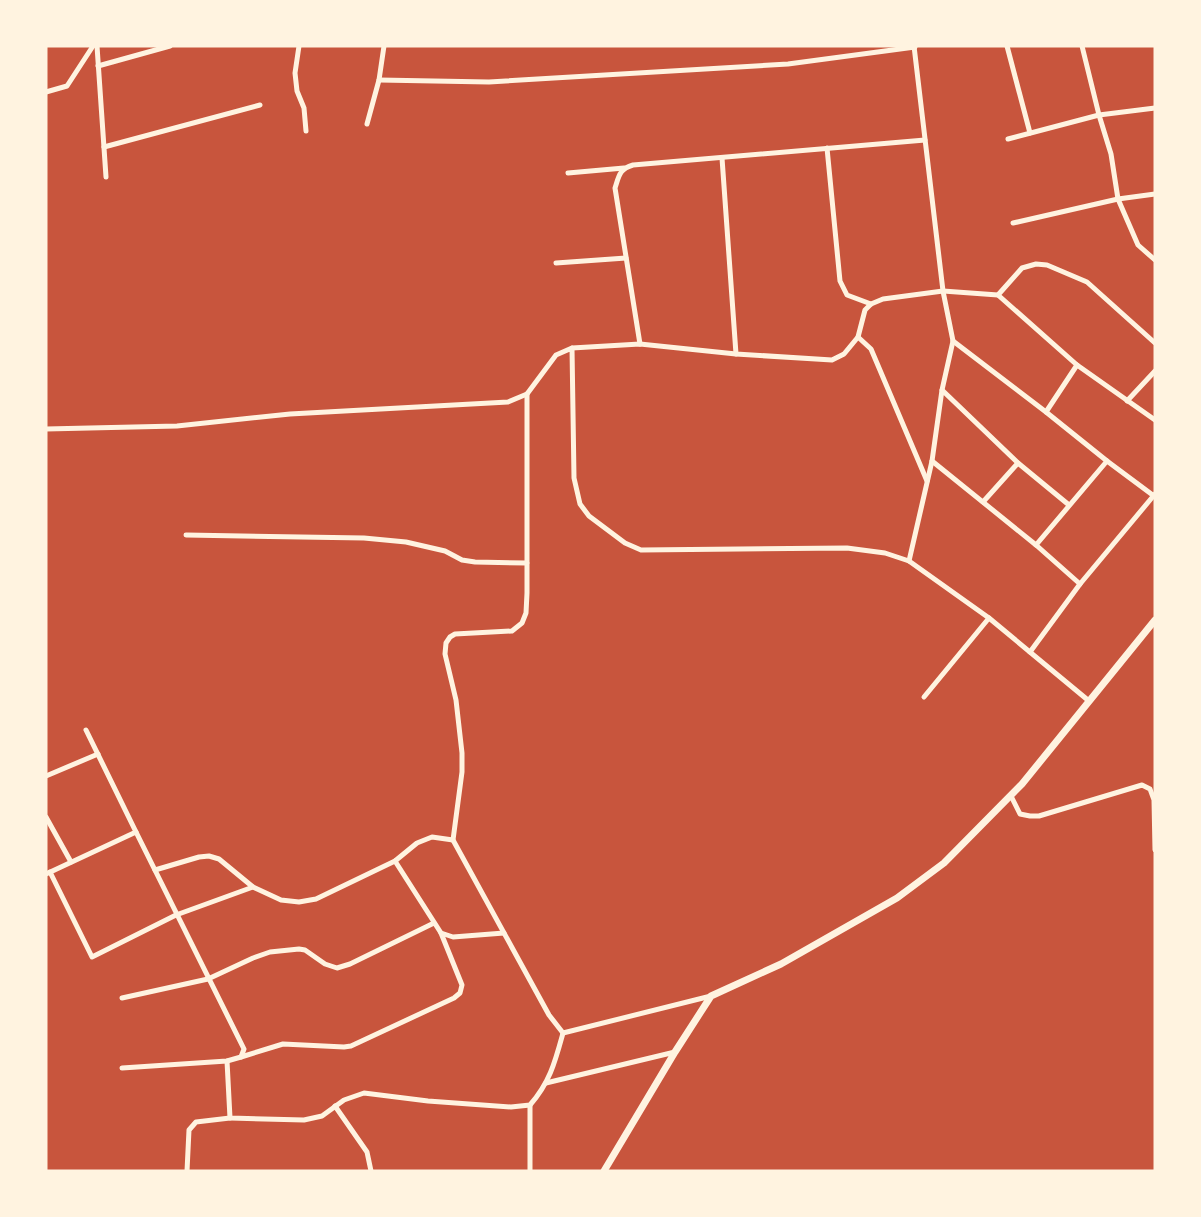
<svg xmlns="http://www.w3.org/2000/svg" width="1201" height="1217" font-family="Arial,sans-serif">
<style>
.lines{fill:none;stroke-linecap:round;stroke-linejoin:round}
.minor{stroke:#fff3e0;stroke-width:5}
.tertiary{stroke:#fff3e0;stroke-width:7}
</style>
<rect width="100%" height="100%" fill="#c8553d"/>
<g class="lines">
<!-- minor -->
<g class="minor">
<polyline points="97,46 106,177"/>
<polyline points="299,46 295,73 297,91 304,108 306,131"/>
<polyline points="914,46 943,291 953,341 942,390"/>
<polyline points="1007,46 1030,133"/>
<polyline points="1082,46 1099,115 1111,154 1118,199 1138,245 1155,260"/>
<polyline points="98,66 170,46"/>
<polyline points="379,80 489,82 788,64 915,47"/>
<polyline points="46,92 67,86 93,46"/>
<polyline points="367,124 379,80 384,46"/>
<polyline points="1008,139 1099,115 1155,108"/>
<polyline points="104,147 260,105"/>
<polyline points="827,148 840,281 847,295 871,304"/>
<polyline points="722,158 736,354"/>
<polyline points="568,173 624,168"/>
<polyline points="1013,223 1118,199 1155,194"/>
<polyline points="556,263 626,258"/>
<polyline points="858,337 871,349 927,481"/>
<polyline points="953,341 1046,412"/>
<polyline points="1155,343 1087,282 1047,265 1036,264 1022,268 998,295 1077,365 1155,420"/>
<path d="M640 344 615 188C619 176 619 169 633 165L925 140"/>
<polyline points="572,348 640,344 736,354 832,360 844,354 858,337 865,310 871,304 883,299 943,291 998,295"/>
<polyline points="1077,365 1046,412 1107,461 1154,496"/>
<polyline points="527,394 527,593 526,613 522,623 512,631 455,634 450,637 446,643 445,654 456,700 462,753 462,772 453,840 549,1015 563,1033"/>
<polyline points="1127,401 1155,371"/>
<polyline points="46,429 177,426 290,414 508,402 527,394 556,355 572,348 574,478 580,504 589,516 625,543 641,550 847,548 885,553 909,561 989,618 1089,701"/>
<polyline points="932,461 1036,545 1080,584"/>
<polyline points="983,502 1018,463"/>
<polyline points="186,535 364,538 406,542 445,551 462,560 475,562 527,563"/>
<polyline points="1036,545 1107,461"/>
<polyline points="909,561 932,461 942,390 1018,463 1069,505"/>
<polyline points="1030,652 1080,584 1155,494"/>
<polyline points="924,697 989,618"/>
<polyline points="46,776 98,754"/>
<polyline points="1011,796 1020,814 1030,816 1039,816 1142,785 1150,789 1154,800 1155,850"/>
<polyline points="46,817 71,862"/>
<polyline points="395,861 441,933 453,937 504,933"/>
<polyline points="155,870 199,857 209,856 219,859 253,887 281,900 299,902 316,899 395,861 417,843 432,837 453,840"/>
<polyline points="50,872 92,957 176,915 253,887"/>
<polyline points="46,874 136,832 86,730"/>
<polyline points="122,998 208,979 253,958 270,952 299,949 305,950 325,964 337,968 350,964 434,923"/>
<polyline points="241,1057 283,1044 344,1047 351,1046 454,998 460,993 462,985 441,933"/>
<path d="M227 1061 230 1118 304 1120 322 1116 344 1100 364 1093 428 1101 511 1107 530 1105C550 1082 555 1062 563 1033L711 996"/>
<polyline points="122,1068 227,1061 241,1057 244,1049 136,832"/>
<polyline points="546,1083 675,1052"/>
<polyline points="530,1105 530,1171"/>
<polyline points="335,1106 367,1152 371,1171"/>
<polyline points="187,1171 189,1130 196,1122 230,1118"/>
</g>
<!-- tertiary -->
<polyline class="tertiary" points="604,1171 675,1052 711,996 781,964 897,898 944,863 1022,784 1155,620"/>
</g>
<!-- border -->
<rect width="1201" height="1217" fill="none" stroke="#fff3e0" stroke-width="95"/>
</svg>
